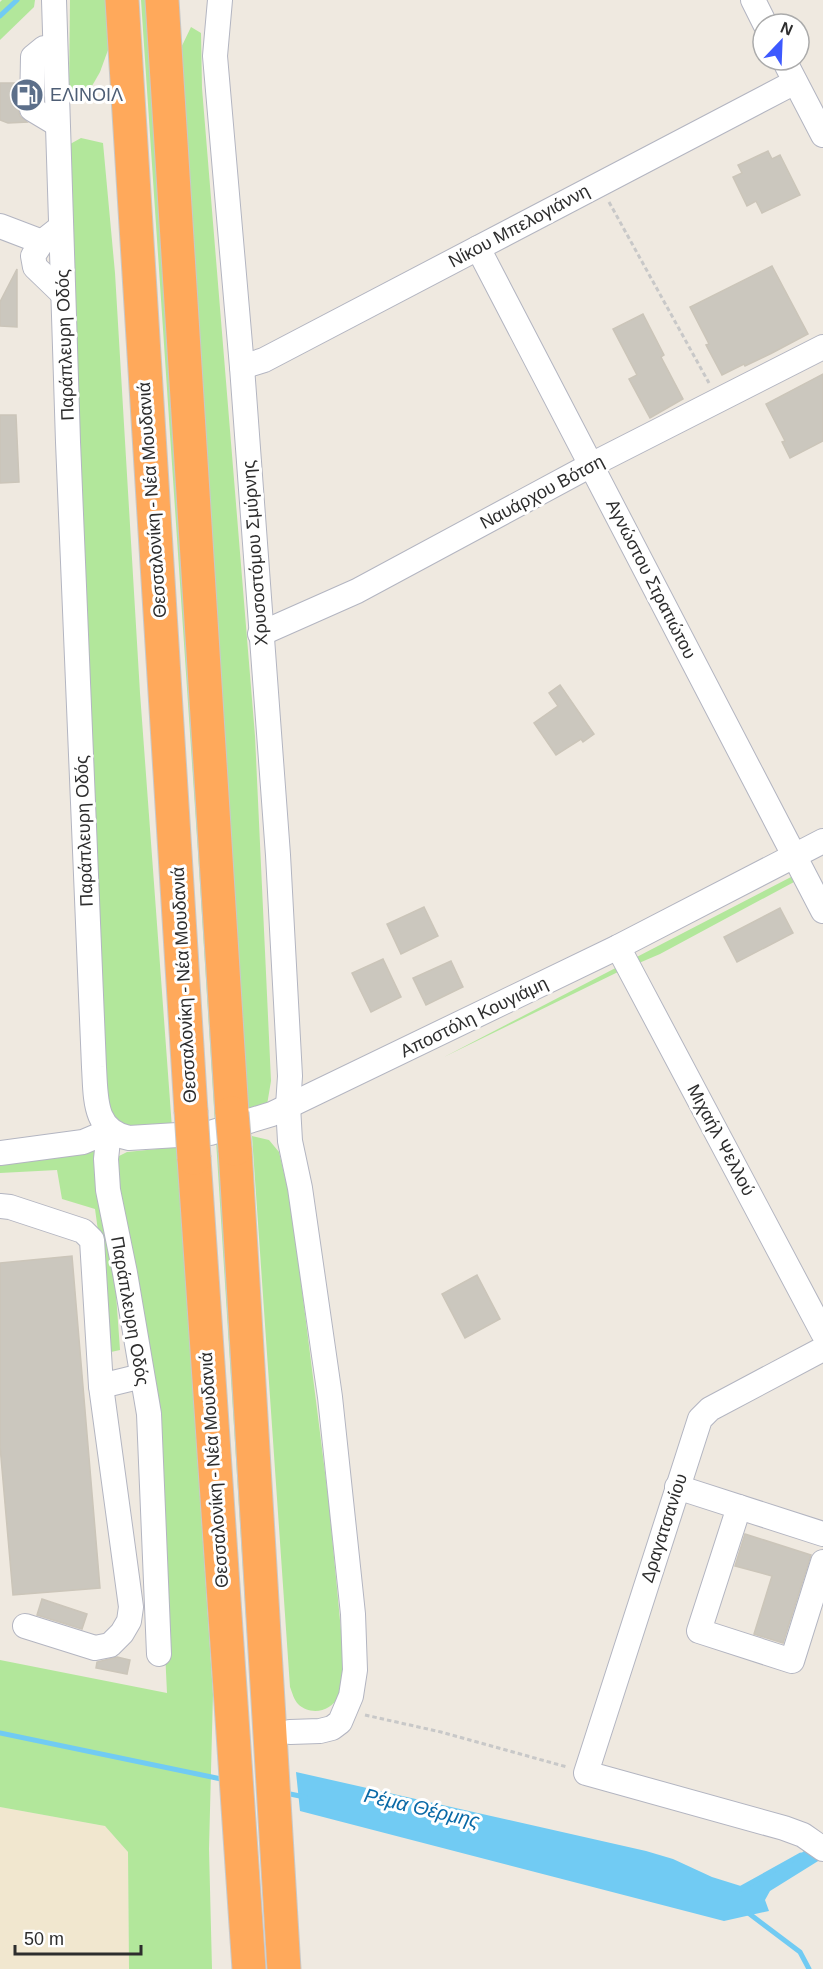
<svg xmlns="http://www.w3.org/2000/svg" width="823" height="1969" font-family="Helvetica,sans-serif">
<style>
.education{fill:#f1e7cf}
.green{fill:#b2e79b}
.water{fill:#71cbf3}
.lines{fill:none;stroke-linecap:round;stroke-linejoin:round}
.stream{stroke:#71cbf3;stroke-width:5}
.building{fill:#cbc7be;stroke:#cbc5b9;stroke-width:1.5}
.minor-casing{stroke:#b3b5c1;stroke-width:26}
.highway-casing{stroke:#c8c8c8;stroke-width:35}
.path{stroke:#c8c8c8;stroke-width:3;stroke-dasharray:4.5 3;stroke-linecap:butt}
.minor{stroke:#fff;stroke-width:24}
.highway{stroke:#ffa95b;stroke-width:33}
.highway-bridge-casing{stroke:#c8c8c8;stroke-width:35;stroke-linecap:butt}
.highway-bridge{stroke:#ffa95b;stroke-width:33}
.labels{text-anchor:middle;stroke-width:6;stroke-linejoin:round;paint-order:stroke}
.service-label{font-size:18px;fill:#4e5e75;stroke:#fff;text-anchor:start}
.street-label{font-size:18px;fill:#2d2d2d;stroke:#fff}
.water-label{font-size:20px;font-style:italic;fill:#0969a6;stroke:#fff}
</style>
<rect width="100%" height="100%" fill="#efe9e0"/>
<!-- education -->
<polygon class="education" points="0,1807 105,1826 128,1852 129,1969 0,1969"/>
<!-- green -->
<g class="green">
<polygon points="2,0 35,0 34,7 0,40 0,2"/>
<polygon points="70,0 107,0 108,50 100,72 88,93 75,98 71,97 69,93"/>
<polygon points="141,0 151,0 264,1761 255,1762 198,853"/>
<polygon points="191,27 201,33 202,88 255,736 271,1081 267,1105 248,1118 179,52"/>
<path d="M81 138 103 143 115 273 140 693 172 1128C144 1128 126 1135 109 1108L95 927 63 148Z"/>
<polygon points="791,877 794,882 660,954 618,972 444,1057"/>
<path d="M252 1136 269 1140 279 1152 291 1203 329 1504 343 1652C342 1667 343 1682 338 1696 332 1712 310 1716 298 1704 294 1700 292 1692 290 1687Z"/>
<polygon points="177,1147 213,1694 209,1849 212,1969 129,1969 128,1852 105,1826 0,1807 0,1660 167,1693 154,1421 116,1169 117,1157 127,1152"/>
<polygon points="95,1150 115,1280 120,1350 111,1352 107,1296 95,1209 62,1199 57,1170 0,1173 0,1161"/>
</g>
<!-- water -->
<polygon class="water" points="296,1772 646,1851 673,1859 712,1877 744,1887 790,1863 819,1838 823,1858 770,1891 765,1900 769,1911 724,1921 300,1811"/>
<g class="lines">
<!-- stream -->
<g class="stream">
<polyline points="0,16 17,0"/>
<polyline points="0,1733 226,1780"/>
<polyline points="285,1793 305,1797"/>
<polyline points="738,1890 801,1855"/>
<polyline points="747,1912 800,1952 809,1969"/>
</g>
</g>
<!-- building -->
<g class="building">
<polygon points="0,83 18,83 18,109 20,116 27,122 8,123 0,120"/>
<polygon points="768,151 772,159 780,155 800,195 762,213 756,201 747,206 733,177 742,173 738,165"/>
<polygon points="772,266 808,334 772,353 745,366 744,364 722,375 706,345 709,344 690,307"/>
<polygon points="17,269 17,327 0,326 0,302"/>
<polygon points="643,314 664,355 661,357 683,399 650,418 629,379 637,375 613,329"/>
<polygon points="823,374 823,441 790,458 782,442 785,441 766,404"/>
<polygon points="0,415 16,415 19,482 0,483"/>
<polygon points="560,685 594,734 583,742 581,739 556,755 534,723 558,706 549,693"/>
<polygon points="424,907 438,936 401,954 387,924"/>
<polygon points="780,908 793,933 737,962 724,937"/>
<polygon points="383,959 401,997 371,1012 352,973"/>
<polygon points="451,961 463,987 426,1005 413,978"/>
<polygon points="72,1256 100,1588 13,1595 0,1446 0,1263"/>
<polygon points="477,1275 500,1319 465,1338 442,1294"/>
<polygon points="745,1534 811,1555 783,1643 754,1634 772,1576 735,1566"/>
<polygon points="42,1599 87,1614 82,1629 37,1615"/>
<polygon points="117,1657 130,1660 127,1674 96,1668 97,1662"/>
</g>
<g class="lines">
<defs>
<g id="minor">
<path d="M54 0 68 442 94 1067C96 1097 93 1131 129 1138L210 1133 272 1114 618 947 823 841"/>
<polyline points="220,0 215,56 242,367 278,855 290,1076 288,1106 290,1141 300,1188 330,1397 353,1614 355,1670 351,1696 340,1722 332,1728 320,1731 290,1732"/>
<polyline points="753,0 765,24"/>
<polyline points="44,48 33,57 32,109 57,124"/>
<polyline points="784,60 823,135"/>
<polyline points="0,226 42,242"/>
<polyline points="61,227 42,242 33,256 35,267 63,294"/>
<polyline points="478,248 823,911"/>
<polyline points="242,367 264,360 795,82"/>
<polyline points="260,634 357,591 591,465 823,347"/>
<polyline points="618,947 823,1333"/>
<polyline points="109,1131 106,1159 108,1190 125,1273 149,1414 159,1654"/>
<polyline points="0,1153 83,1142 109,1131"/>
<polyline points="0,1206 10,1207 83,1231 92,1240 101,1386 131,1607 129,1621 122,1633 110,1645 95,1648 25,1626"/>
<polyline points="823,1349 710,1409 700,1419 586,1773 784,1828 803,1835 823,1849"/>
<polyline points="101,1386 142,1376"/>
<polyline points="677,1487 823,1534"/>
<polyline points="739,1507 699,1631 792,1661 823,1562"/>
</g>
<g id="highway">
<path d="M122 0C142 371 170 741 191 1111"/>
<polyline points="162,0 232,1113"/>
<polyline points="235,1149 284,1969"/>
<polyline points="194,1158 249,1969"/>
</g>
</defs>
<!-- minor casing -->
<use href="#minor" class="minor-casing"/>
<!-- highway casing -->
<use href="#highway" class="highway-casing"/>
<!-- path -->
<g class="path">
<polyline points="609,202 709,383"/>
<polyline points="365,1715 441,1732 567,1767"/>
</g>
<!-- minor -->
<use href="#minor" class="minor"/>
<!-- highway -->
<use href="#highway" class="highway"/>
<defs>
<g id="highway-bridge">
<polyline points="191,1111 194,1158"/>
<polyline points="232,1113 235,1149"/>
</g>
</defs>
<!-- highway-bridge casing -->
<use href="#highway-bridge" class="highway-bridge-casing"/>
<!-- highway-bridge -->
<use href="#highway-bridge" class="highway-bridge"/>
</g>
<!-- icons -->
<defs>
<symbol id="fuel-disc" viewBox="-11 -11 22 22"><circle r="9.5" fill="#5c6f8a" stroke="#fff"/><path d="M-5.5-6h7V0h2V4h1.3V-2.5L3-4.5l.8-.8L6-3V5H2.5V1h-1V6h-7ZM-4.2-4.7v3.2H.2V-4.7Z" fill="#fff"/></symbol>
</defs>
<g fill-rule="evenodd">
<use href="#fuel-disc" x="8" y="76" width="38" height="38"/>
</g>
<g class="labels">
<!-- service labels -->
<g class="service-label">
<text x="50" y="101">ΕΛΙΝΟΙΛ</text>
</g>
<!-- street labels -->
<g class="street-label">
<text transform="translate(519 226) rotate(-28)" y="6">Νίκου Μπελογιάννη</text>
<text transform="translate(65 345) rotate(-92)" y="6">Παράπλευρη Οδός</text>
<text transform="translate(542 492) rotate(-28)" y="6">Ναυάρχου Βότση</text>
<text transform="translate(152 500) rotate(-94)" y="6">Θεσσαλονίκη - Νέα Μουδανιά</text>
<text transform="translate(255 553) rotate(-94)" y="6">Χρυσοστόμου Σμύρνης</text>
<text transform="translate(651 579) rotate(63)" y="6">Αγνώστου Στρατιώτου</text>
<text transform="translate(84 831) rotate(-92)" y="6">Παράπλευρη Οδός</text>
<text transform="translate(184 985) rotate(-93)" y="6">Θεσσαλονίκη - Νέα Μουδανιά</text>
<text transform="translate(474 1017) rotate(-26)" y="6">Αποστόλη Κουγιάμη</text>
<text transform="translate(721 1140) rotate(62)" y="6">Μιχαήλ Ψελλού</text>
<text transform="translate(130 1311) rotate(80)" y="6">Παράπλευρη Οδός</text>
<text transform="translate(214 1470) rotate(-94)" y="6">Θεσσαλονίκη - Νέα Μουδανιά</text>
<text transform="translate(664 1528) rotate(-72)" y="6">Δραγατσανίου</text>
</g>
<!-- water labels -->
<g class="water-label">
<text transform="translate(422 1808) rotate(13)" y="7">Ρέμα Θέρμης</text>
</g>
</g>
<!-- north arrow -->
<g transform="translate(781 42) rotate(23)"><circle r="28" fill="#ffffff" stroke="#ababab" stroke-width="1.5"/>
<path d="M0-4.5L10 22L0 15L-10 22Z" fill="#3d59ff"/>
<text y="-9" font-size="16" font-weight="bold" text-anchor="middle" fill="#2d2d2d">N</text>
</g>
<!-- scale -->
<path d="M15 1945v9h126v-9" fill="none" stroke="#2d2d2d" stroke-width="3"/>
<text x="24" y="1945" font-size="18" fill="#2d2d2d" stroke="#ffffff" stroke-width="4.5" paint-order="stroke">50 m</text>
</svg>
